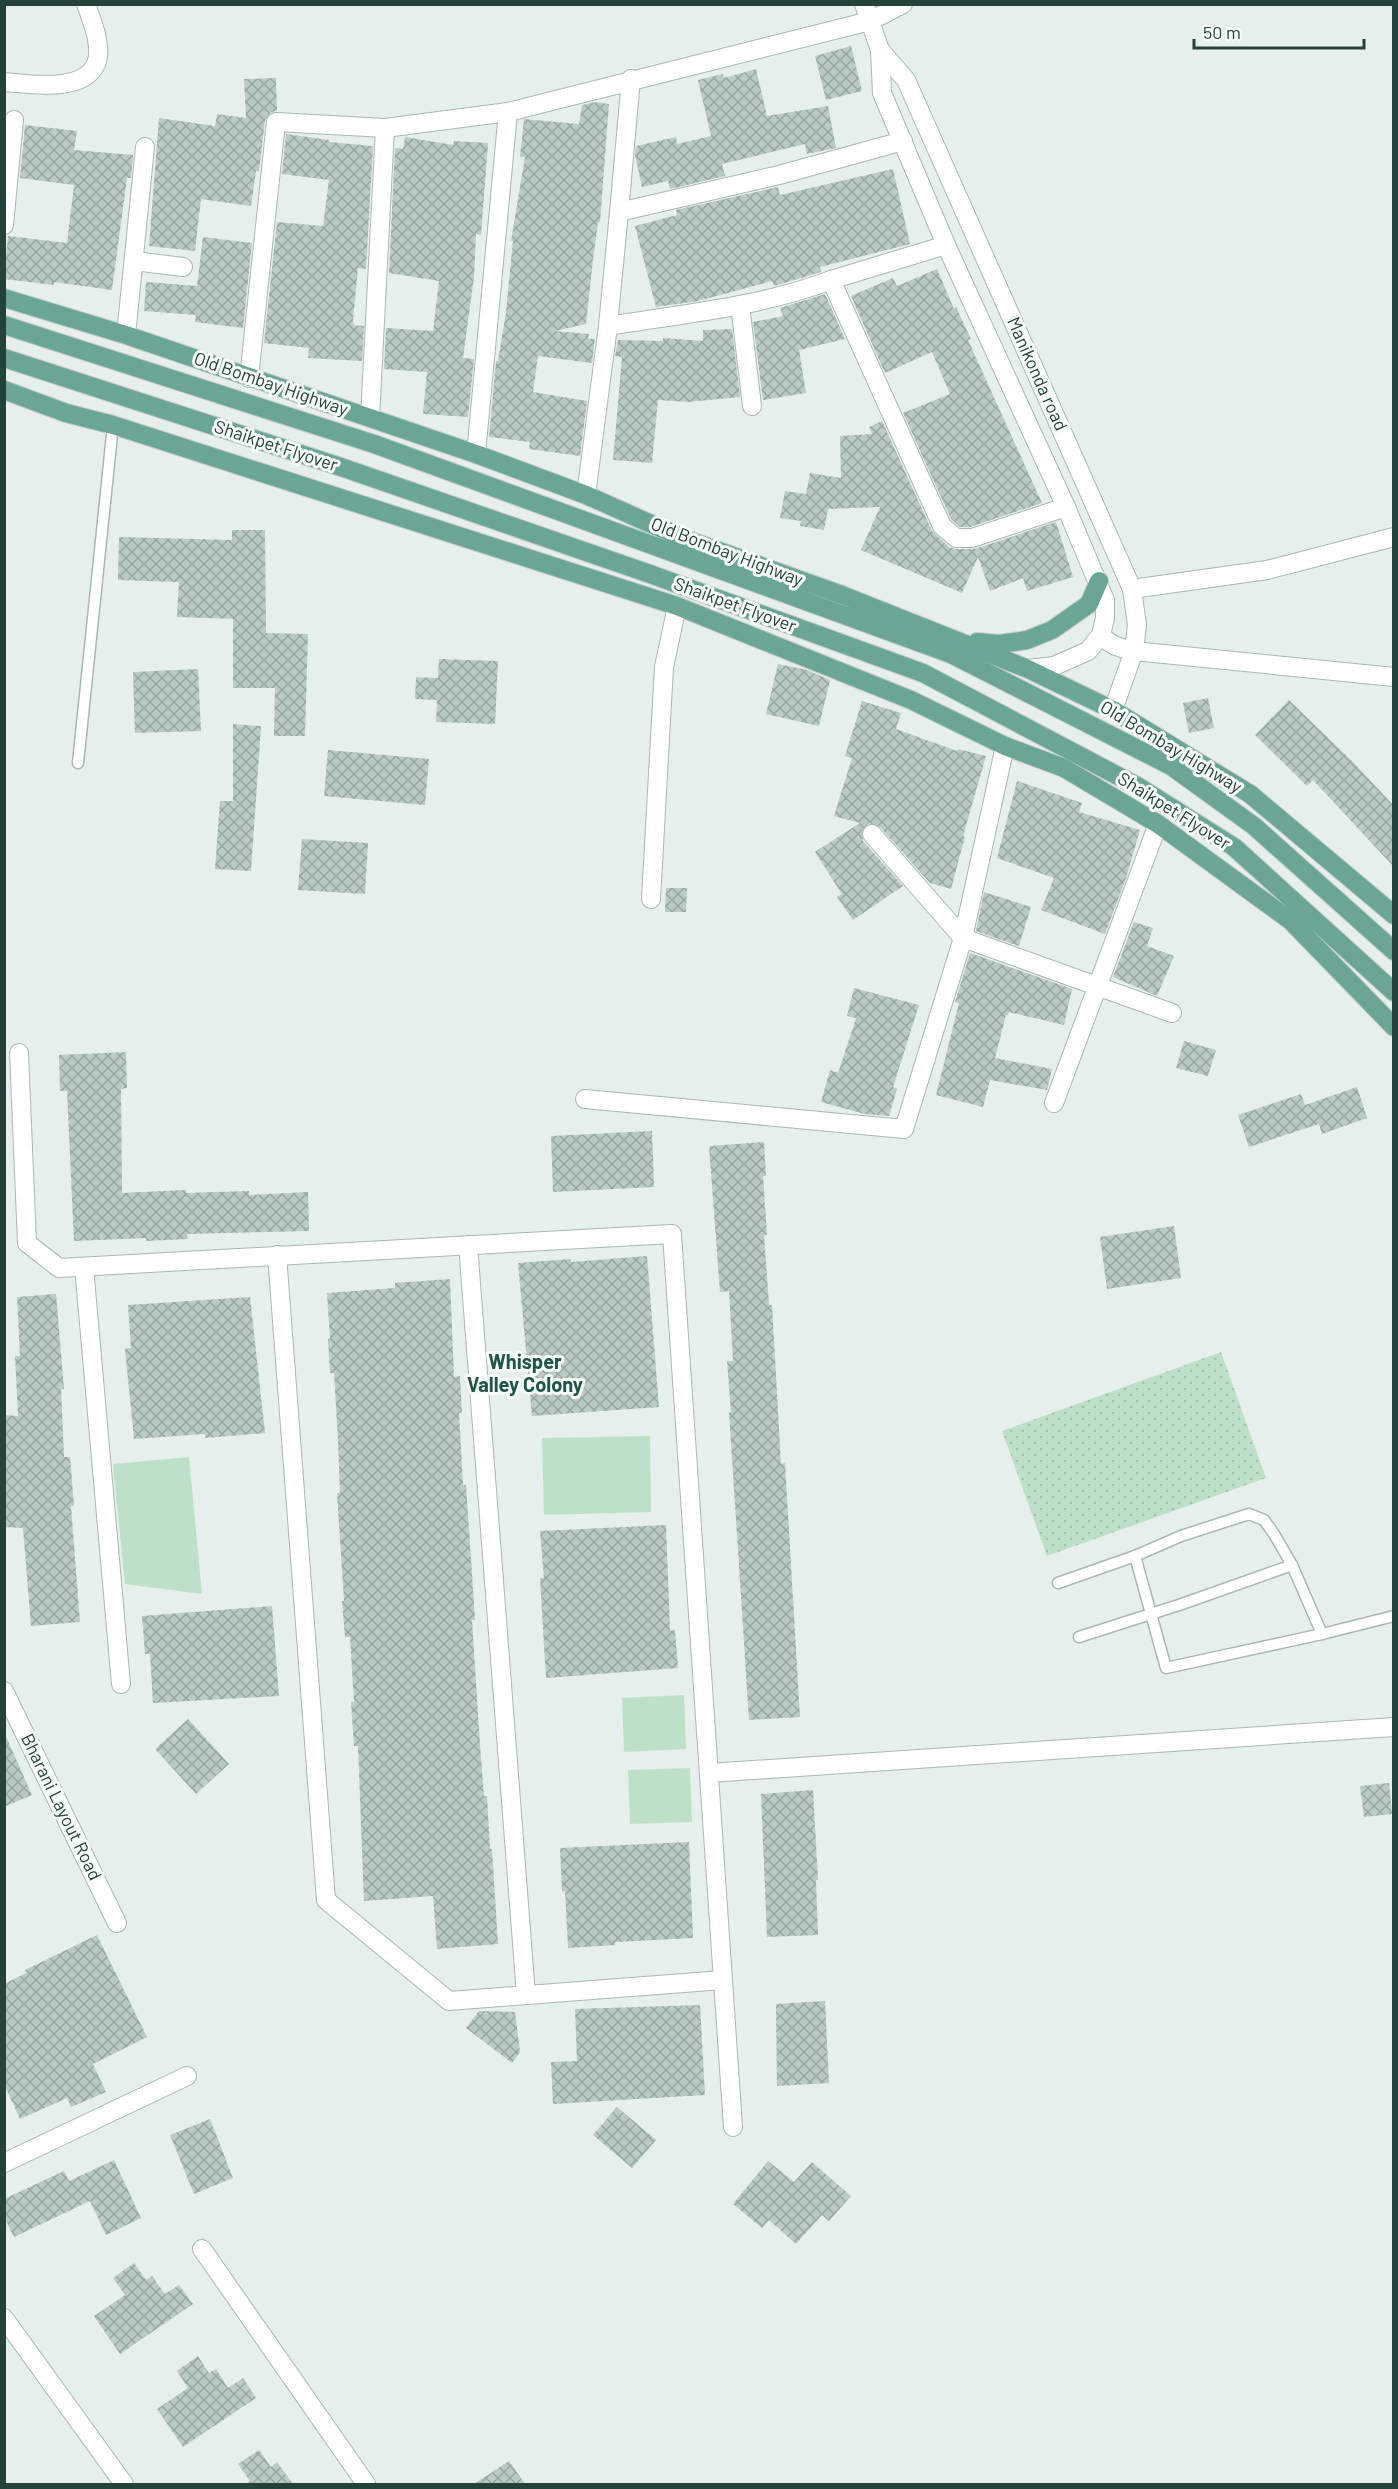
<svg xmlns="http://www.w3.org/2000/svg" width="1398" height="2489" font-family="Barlow,sans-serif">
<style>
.grass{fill:url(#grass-dots)}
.park{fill:#bfe0c8}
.building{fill:url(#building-cross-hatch)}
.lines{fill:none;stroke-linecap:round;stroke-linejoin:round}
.service-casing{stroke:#a8b8b2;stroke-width:13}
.minor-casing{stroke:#a8b8b2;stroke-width:20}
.tertiary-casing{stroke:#a8b8b2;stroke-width:20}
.primary-casing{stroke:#c2cac8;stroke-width:20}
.service{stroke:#fff;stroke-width:10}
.minor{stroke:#fff;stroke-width:18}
.tertiary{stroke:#fff;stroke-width:18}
.primary{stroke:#6aa596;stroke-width:18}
.labels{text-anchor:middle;stroke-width:6;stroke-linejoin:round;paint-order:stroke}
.street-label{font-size:18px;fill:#24423a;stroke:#f7fbf9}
.neighbourhood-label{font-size:20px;font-weight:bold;fill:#1f5548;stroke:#f7fbf9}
</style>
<defs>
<pattern id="grass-dots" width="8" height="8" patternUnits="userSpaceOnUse" patternTransform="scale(1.5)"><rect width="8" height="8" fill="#bfe0c8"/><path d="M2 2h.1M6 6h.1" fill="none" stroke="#a4c1ad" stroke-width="1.8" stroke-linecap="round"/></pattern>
<pattern id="building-cross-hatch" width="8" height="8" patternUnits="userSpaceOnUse" patternTransform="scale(1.5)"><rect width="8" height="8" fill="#bbcac4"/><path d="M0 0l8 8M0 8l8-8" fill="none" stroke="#98a6a0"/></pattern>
</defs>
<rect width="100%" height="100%" fill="#e6efeb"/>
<!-- grass -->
<polygon class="grass" points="1221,1352 1266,1478 1047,1556 1002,1431"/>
<!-- park -->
<g class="park">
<polygon points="650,1436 651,1512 544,1515 542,1438"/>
<polygon points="189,1457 202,1594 125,1584 113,1464"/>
<polygon points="684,1695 686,1749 624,1752 622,1698"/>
<polygon points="690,1768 692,1822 630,1824 628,1770"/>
</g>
<!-- building -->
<g class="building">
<polygon points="851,46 862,91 826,100 815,56"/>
<polygon points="756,69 767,116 828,106 836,148 807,154 805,144 722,164 725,176 670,189 668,181 642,187 635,155 636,146 676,137 677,144 711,136 698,80 723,74 724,78"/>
<polygon points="276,78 277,111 271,112 265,120 259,171 256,171 251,206 201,199 195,251 149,246 159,118 215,126 217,114 246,118 244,79"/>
<polygon points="596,102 609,104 600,222 598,222 593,260 586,324 555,331 589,334 588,339 595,339 592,363 538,356 533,392 587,401 580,456 529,449 530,442 489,437 496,361 498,361 506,312 513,241 511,241 525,157 520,157 524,119 579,124 582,105"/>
<polygon points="25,125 77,131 74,150 133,155 131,178 127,178 112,290 54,282 54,285 4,279 8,236 67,243 74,185 20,178"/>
<polygon points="286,134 329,140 329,142 373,146 366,269 358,268 353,320 354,325 364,326 362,361 308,358 309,348 264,343 277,222 323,226 329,180 282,174"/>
<polygon points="405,137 453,145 454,141 488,143 481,235 476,234 474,277 463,358 474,359 468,417 423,414 427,372 384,369 386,328 433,331 439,281 389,273 395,148 403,149"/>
<polygon points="893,169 910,244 820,267 821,272 774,286 772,281 698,301 656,307 635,226 677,215 676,210 778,187 780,195"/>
<polygon points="203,237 252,243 243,328 195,322 196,315 144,311 146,282 197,286"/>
<polygon points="937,269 954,309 956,307 971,339 968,340 1042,503 970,527 960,527 951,519 903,413 950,394 932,352 885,373 851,296 893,278 897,286"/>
<polygon points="825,294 845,339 799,350 806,393 763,400 753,322 783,316 780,308"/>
<polygon points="732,329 740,397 688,402 658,400 652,463 613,460 622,357 615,356 618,340 663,341 663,338 703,341 703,330"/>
<polygon points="882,421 932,531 949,547 956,549 975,549 1056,522 1073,577 1027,591 1023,578 990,591 978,557 962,593 861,550 880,507 828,509 824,530 800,526 801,521 780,518 785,491 806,494 810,473 841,478 840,436 872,434 869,427"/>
<polygon points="232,530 265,530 266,633 308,634 305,736 274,736 275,688 233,688 233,619 177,617 179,582 118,580 119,537 232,540"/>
<polygon points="439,659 498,661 495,724 436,722 437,700 415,699 416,677 438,678"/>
<polygon points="778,664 807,670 830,680 819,726 766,714"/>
<polygon points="198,669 201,731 135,733 133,672"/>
<polygon points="1208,698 1214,728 1189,733 1183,703"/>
<polygon points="1289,700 1353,762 1394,806 1394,867 1313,780 1307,786 1255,735"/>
<polygon points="862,701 901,713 896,729 957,751 958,749 986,756 963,836 965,837 951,889 930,883 880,827 869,823 862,830 863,841 903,886 853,920 837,897 842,894 815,852 860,823 834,816 852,758 845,756"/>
<polygon points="233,724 261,726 251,871 215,869 220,801 233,801"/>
<polygon points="328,750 429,759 425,805 324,796"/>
<polygon points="1017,781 1082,803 1079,812 1140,830 1126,878 1105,934 1041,910 1054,878 997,858"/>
<polygon points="302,839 368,843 365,894 298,890"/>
<polygon points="666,888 687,888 686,912 665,912"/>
<polygon points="984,892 1031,907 1019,946 976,931"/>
<polygon points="1134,922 1153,928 1147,946 1174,956 1157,996 1113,977"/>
<polygon points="970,953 1072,989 1064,1025 1009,1012 1008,1015 1006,1015 995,1058 1052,1069 1047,1090 990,1080 983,1107 936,1095 959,1003 955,1002"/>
<polygon points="854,988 919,1005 893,1087 897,1089 889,1116 865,1114 821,1102 830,1070 838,1073 856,1018 847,1016"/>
<polygon points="1184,1041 1216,1050 1208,1076 1176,1068"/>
<polygon points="126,1052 127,1088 121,1089 122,1193 186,1190 186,1193 249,1191 249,1195 308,1192 309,1231 187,1234 188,1239 146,1241 146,1238 74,1241 67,1091 60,1091 59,1055"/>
<polygon points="1357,1087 1367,1118 1322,1134 1319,1124 1249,1147 1238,1115 1301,1094 1305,1105"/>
<polygon points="652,1131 654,1187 553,1192 551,1136"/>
<polygon points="764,1142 766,1176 763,1176 767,1235 764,1235 769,1305 772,1305 781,1464 785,1463 800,1717 749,1720 729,1412 731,1412 727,1361 733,1361 729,1291 720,1292 709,1146"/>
<polygon points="1174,1226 1181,1278 1107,1289 1100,1237"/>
<polygon points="647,1256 659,1407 532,1416 518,1263 571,1259 571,1262"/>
<polygon points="450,1279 454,1377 460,1376 462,1413 459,1413 463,1485 466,1485 472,1573 475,1620 472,1620 480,1745 484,1796 487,1796 490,1849 492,1849 498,1944 437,1949 433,1896 364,1901 358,1746 354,1746 351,1702 354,1702 350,1637 345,1637 342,1601 344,1601 337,1493 340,1493 338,1440 334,1373 330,1373 328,1339 330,1339 327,1293 395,1288 395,1283"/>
<polygon points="56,1294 64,1389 61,1389 64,1457 70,1457 74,1506 71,1506 80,1622 31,1626 23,1528 4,1527 4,1415 18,1416 15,1356 20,1356 17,1297"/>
<polygon points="250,1297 265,1433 205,1438 205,1434 134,1439 125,1349 131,1348 128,1305"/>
<polygon points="666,1525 670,1631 675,1630 678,1668 546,1678 540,1578 544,1578 540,1531"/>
<polygon points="272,1606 279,1696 153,1703 150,1654 145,1654 142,1616"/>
<polygon points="188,1719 229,1764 196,1794 155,1749"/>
<polygon points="4,1732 32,1795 4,1807"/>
<polygon points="1389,1783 1392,1814 1364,1817 1360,1786"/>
<polygon points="813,1790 818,1880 816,1880 818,1935 767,1937 761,1794"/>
<polygon points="689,1842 693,1938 615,1942 615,1945 568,1948 565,1891 562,1892 560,1848"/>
<polygon points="97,1935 147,2037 93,2064 106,2092 71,2107 67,2098 20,2119 4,2084 4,1984 26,1973 25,1970"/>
<polygon points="825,2001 829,2083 777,2086 776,2004"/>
<polygon points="700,2005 705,2095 553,2104 551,2062 577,2061 575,2009"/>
<polygon points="479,2011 515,2012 520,2052 512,2063 466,2028"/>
<polygon points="617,2107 656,2140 632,2168 593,2135"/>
<polygon points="210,2119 233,2178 194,2194 170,2135"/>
<polygon points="114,2160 141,2218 106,2235 90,2201 14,2237 4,2217 4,2199 64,2171 69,2181"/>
<polygon points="768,2161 794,2182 812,2162 851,2196 829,2221 822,2215 796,2244 769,2220 762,2228 733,2204"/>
<polygon points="134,2263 146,2280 152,2276 165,2294 179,2285 193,2304 120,2354 94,2316 125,2295 113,2278"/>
<polygon points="198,2356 209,2373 216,2369 228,2388 243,2378 256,2398 183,2447 157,2409 188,2388 177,2371"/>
<polygon points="259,2450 271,2467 277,2462 293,2484 246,2484 250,2481 238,2464"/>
<polygon points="509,2461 525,2484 474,2484"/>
</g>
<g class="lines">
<defs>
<g id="service">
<polyline points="78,763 113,425"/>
<polyline points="1135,1556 1166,1668 1322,1634 1394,1616"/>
<polyline points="1058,1583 1135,1556 1181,1536 1249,1514 1264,1520 1274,1534 1292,1565 1322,1634"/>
<polyline points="1079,1637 1182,1604 1292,1565"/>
</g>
<g id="minor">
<path d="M4 82C29 84 83 93 96 64 103 47 92 21 86 4"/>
<polyline points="619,212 631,79"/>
<polyline points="4,225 14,120"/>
<polyline points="946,245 831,280 942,526 956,538 972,538 1066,507"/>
<polyline points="134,261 183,267"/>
<polyline points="740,305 752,406"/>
<path d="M608 326C682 314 760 307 831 280"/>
<polyline points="126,335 145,147"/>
<polyline points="249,378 276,122 385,128 508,112 870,21 903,4"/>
<polyline points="370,418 385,128"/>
<polyline points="476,454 508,112"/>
<polyline points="586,495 608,326 619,212 779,175 903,141"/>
<polyline points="1132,589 1267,570 1394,537"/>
<path d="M1101 635C1111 646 1120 648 1134 651L1394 677"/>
<polyline points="872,834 963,938 1172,1013"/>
<polyline points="651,899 664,667 677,606"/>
<polyline points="19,1053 27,1243 59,1268 672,1234 733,2127"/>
<polyline points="585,1099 904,1129 963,938 1005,746"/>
<polyline points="1054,1103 1158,824"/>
<polyline points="468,1245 526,1995"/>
<polyline points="277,1255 326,1900 449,2001 723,1980"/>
<polyline points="84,1267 121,1684"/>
<polyline points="4,1691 117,1923"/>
<polyline points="709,1773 1394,1727"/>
<polyline points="4,2163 187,2076"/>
<polyline points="202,2249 366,2484"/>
<polyline points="4,2318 124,2484"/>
</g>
<g id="tertiary">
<polyline points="864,4 880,50 882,93 946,245 1066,507 1105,600 1105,618 1101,635 1088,651 1054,666 1028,669"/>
<polyline points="880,50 906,80 1132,589 1137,625 1134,651 1113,710"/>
</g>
<g id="primary">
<polyline points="4,298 126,335 476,454 586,495 685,539 842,595 1028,669 1113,710 1250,794 1394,915"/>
<polyline points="4,325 374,444 951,654 1171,766 1254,826 1394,951"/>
<polyline points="4,358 341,467 650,574 923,673 1139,787 1234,847 1394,992"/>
<polyline points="4,390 66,413 113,425 677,606 911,700 1005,746 1064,768 1158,824 1291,921 1394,1027"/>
<polyline points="977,642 999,644 1027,640 1052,630 1089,604 1099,581"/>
</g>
</defs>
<!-- service casing -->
<use href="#service" class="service-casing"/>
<!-- minor casing -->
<use href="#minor" class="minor-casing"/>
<!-- tertiary casing -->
<use href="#tertiary" class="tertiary-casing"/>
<!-- primary casing -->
<use href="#primary" class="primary-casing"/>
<!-- service -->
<use href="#service" class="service"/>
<!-- minor -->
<use href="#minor" class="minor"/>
<!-- tertiary -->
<use href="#tertiary" class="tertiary"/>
<!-- primary -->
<use href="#primary" class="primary"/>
</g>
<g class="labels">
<!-- street labels -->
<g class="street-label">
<text transform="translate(1037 374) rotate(66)" y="6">Manikonda road</text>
<text transform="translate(271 384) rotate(19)" y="6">Old Bombay Highway</text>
<text transform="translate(276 446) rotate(18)" y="6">Shaikpet Flyover</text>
<text transform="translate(727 552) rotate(21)" y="6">Old Bombay Highway</text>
<text transform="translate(735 605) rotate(20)" y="6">Shaikpet Flyover</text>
<text transform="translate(1171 747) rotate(31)" y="6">Old Bombay Highway</text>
<text transform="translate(1174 811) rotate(32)" y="6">Shaikpet Flyover</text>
<text transform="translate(61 1807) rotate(64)" y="6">Bharani Layout Road</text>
</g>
<!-- neighbourhood labels -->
<g class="neighbourhood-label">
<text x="525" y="1369">Whisper<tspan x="525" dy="23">Valley Colony</tspan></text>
</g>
</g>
<!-- border -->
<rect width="1398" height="2489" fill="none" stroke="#24423a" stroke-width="12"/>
<!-- scale -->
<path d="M1194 39v9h170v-9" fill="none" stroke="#24423a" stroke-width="3"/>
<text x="1203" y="39" font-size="18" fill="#24423a" stroke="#f7fbf9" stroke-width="4.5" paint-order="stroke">50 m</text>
</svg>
